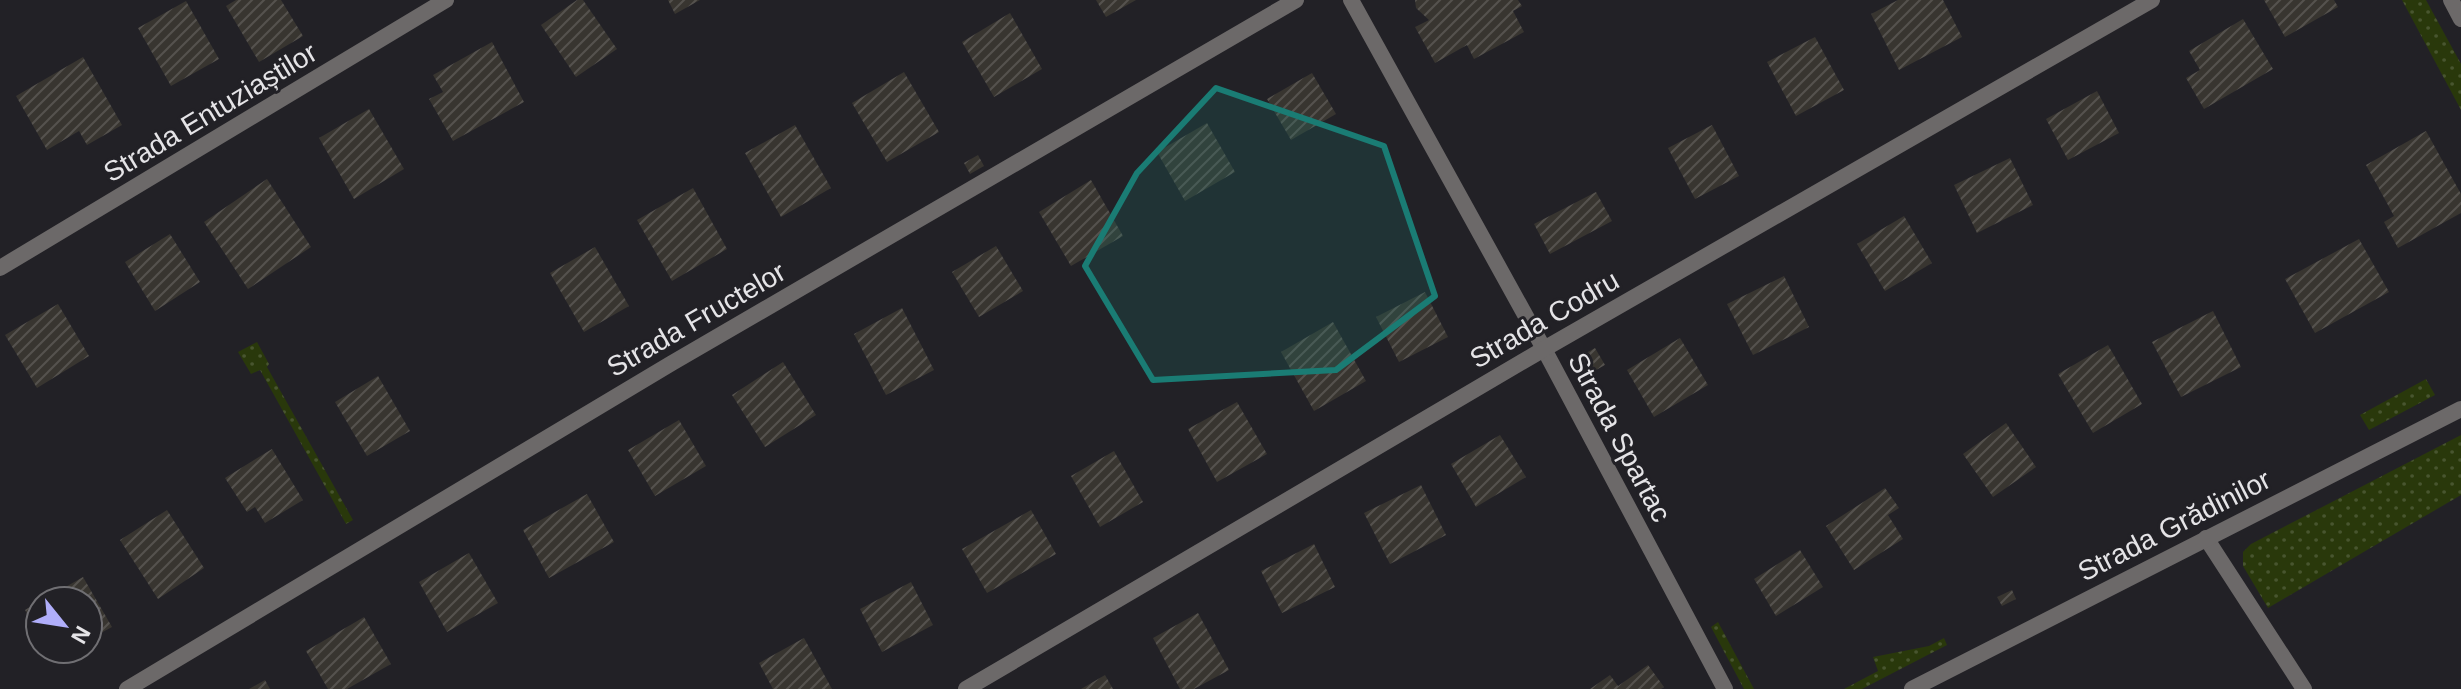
<svg xmlns="http://www.w3.org/2000/svg" width="2461" height="689" font-family="Arial,sans-serif">
<style>
.grass{fill:url(#grass-dots)}
.building{fill:url(#building-hatch)}
.lines{fill:none;stroke-linecap:round;stroke-linejoin:round}
.minor{stroke:#6c6969;stroke-width:16}
.tertiary{stroke:#6c6969;stroke-width:16}
.marked{fill:#1a7c74;fill-opacity:0.2;stroke:#1a7c74;stroke-width:6;stroke-linejoin:round}
.labels{text-anchor:middle;stroke-width:6;stroke-linejoin:round;paint-order:stroke}
.street-label{font-size:28px;fill:#e5e4e7;stroke:#222126}
</style>
<defs>
<pattern id="grass-dots" width="8" height="8" patternUnits="userSpaceOnUse" patternTransform="scale(2)"><rect width="8" height="8" fill="#29380b"/><path d="M2 2h.1M6 6h.1" fill="none" stroke="#48552f" stroke-width="1.8" stroke-linecap="round"/></pattern>
<pattern id="building-hatch" width="6" height="6" patternUnits="userSpaceOnUse" patternTransform="scale(2)"><rect width="6" height="6" fill="#383530"/><path d="M-1 1l2-2M0 6l6-6M5 7l2-2" fill="none" stroke="#55524e"/></pattern>
</defs>
<rect width="100%" height="100%" fill="#222126"/>
<!-- grass -->
<g class="grass">
<polygon points="2402,0 2426,0 2461,64 2461,110"/>
<polygon points="257,342 269,364 267,367 353,520 346,524 260,370 251,374 238,352"/>
<polygon points="2426,379 2435,395 2369,430 2360,415"/>
<polygon points="2461,435 2461,495 2268,608 2243,566 2243,552 2251,544"/>
<polygon points="1718,622 1754,689 1744,689 1711,627"/>
<polygon points="1944,638 1947,645 1862,689 1844,689 1878,671 1873,657 1929,646"/>
</g>
<!-- building -->
<g class="building">
<polygon points="236,0 281,0 303,36 259,62 226,6"/>
<polygon points="577,0 583,0 617,49 576,77 541,25"/>
<polygon points="668,0 700,0 675,14"/>
<polygon points="1096,0 1136,0 1106,17"/>
<polygon points="1415,0 1518,0 1522,6 1513,11 1524,32 1474,59 1467,45 1435,63 1415,27 1429,20 1416,8"/>
<polygon points="1898,0 1943,0 1962,37 1899,70 1871,14"/>
<polygon points="2264,0 2334,0 2338,7 2285,37"/>
<polygon points="186,1 219,59 171,86 138,28"/>
<polygon points="1010,13 1042,69 994,97 962,42"/>
<polygon points="2243,19 2273,69 2204,109 2186,78 2200,70 2189,51"/>
<polygon points="1815,37 1844,90 1796,116 1767,62"/>
<polygon points="492,42 524,102 453,141 429,99 443,92 433,75"/>
<polygon points="83,57 122,125 87,145 79,131 47,150 16,96"/>
<polygon points="904,72 939,132 887,162 852,103"/>
<polygon points="1312,73 1336,114 1291,140 1267,99"/>
<polygon points="2097,91 2119,133 2068,160 2046,119"/>
<polygon points="369,109 404,169 354,199 319,138"/>
<polygon points="1207,123 1235,172 1185,201 1157,152"/>
<polygon points="795,125 831,188 781,217 745,153"/>
<polygon points="1712,125 1739,176 1695,199 1668,148"/>
<polygon points="2426,131 2461,194 2461,213 2398,248 2384,222 2394,216 2366,165"/>
<polygon points="978,155 984,166 970,174 964,163"/>
<polygon points="2010,158 2033,205 1977,233 1954,185"/>
<polygon points="267,179 311,247 248,289 204,222"/>
<polygon points="1091,180 1123,236 1071,266 1039,212"/>
<polygon points="693,188 727,249 672,281 637,220"/>
<polygon points="1596,192 1612,221 1550,254 1534,224"/>
<polygon points="1904,216 1932,263 1885,291 1857,244"/>
<polygon points="170,234 200,282 155,311 125,262"/>
<polygon points="2359,239 2389,292 2315,333 2285,279"/>
<polygon points="996,246 1023,291 979,317 952,272"/>
<polygon points="595,247 629,306 584,332 550,273"/>
<polygon points="1784,276 1809,327 1753,355 1727,304"/>
<polygon points="1425,292 1448,337 1399,362 1376,317"/>
<polygon points="58,304 89,356 37,388 5,335"/>
<polygon points="902,308 934,370 886,395 854,334"/>
<polygon points="2213,311 2241,367 2181,397 2152,342"/>
<polygon points="1333,322 1366,381 1314,411 1281,352"/>
<polygon points="1680,338 1708,385 1654,417 1627,370"/>
<polygon points="2108,345 2142,404 2093,433 2058,374"/>
<polygon points="1595,348 1605,365 1587,375 1577,358"/>
<polygon points="783,362 816,415 765,447 732,395"/>
<polygon points="378,376 410,431 367,456 335,402"/>
<polygon points="1237,402 1267,454 1217,482 1188,429"/>
<polygon points="679,420 706,466 655,496 628,450"/>
<polygon points="2006,423 2036,467 1993,497 1963,454"/>
<polygon points="1500,435 1526,477 1476,507 1451,464"/>
<polygon points="272,449 303,500 265,523 255,507 247,512 225,478"/>
<polygon points="1114,451 1143,502 1100,527 1071,476"/>
<polygon points="1421,485 1446,535 1390,564 1364,513"/>
<polygon points="1885,488 1899,508 1888,515 1903,539 1854,570 1826,526"/>
<polygon points="587,494 614,542 549,578 523,530"/>
<polygon points="167,510 204,568 158,599 120,540"/>
<polygon points="1031,510 1056,554 987,593 962,549"/>
<polygon points="1314,544 1335,587 1282,613 1261,571"/>
<polygon points="1800,550 1823,587 1776,616 1754,579"/>
<polygon points="469,553 498,603 447,632 419,582"/>
<polygon points="83,577 112,627 88,640 88,601 41,601"/>
<polygon points="911,582 933,625 882,652 860,609"/>
<polygon points="2012,590 2016,599 2002,606 1997,597"/>
<polygon points="40,601 40,637 25,610"/>
<polygon points="1198,613 1229,670 1194,689 1180,689 1153,638"/>
<polygon points="364,617 391,664 347,689 328,689 306,651"/>
<polygon points="804,638 832,689 773,689 759,663"/>
<polygon points="47,649 73,649 53,660"/>
<polygon points="1648,665 1664,687 1661,689 1590,689 1610,675 1618,686"/>
<polygon points="1105,675 1113,689 1081,689"/>
<polygon points="265,680 270,689 249,689"/>
</g>
<g class="lines">
<!-- minor -->
<g class="minor">
<polyline points="1351,0 1544,349 1725,689"/>
<polyline points="0,268 446,0"/>
<polyline points="2206,538 2304,689"/>
<polyline points="127,689 672,363 1296,0"/>
<polyline points="966,689 1544,349 2152,0"/>
</g>
<!-- tertiary -->
<g class="tertiary">
<polyline points="2451,0 2461,19"/>
<polyline points="1912,689 2461,409"/>
</g>
</g>
<!-- marked area -->
<path class="marked" d="M1216 88 1384 146 1435 296 1336 370 1153 380 1085 266 1137 173Z"/>
<g class="labels">
<!-- street labels -->
<g class="street-label">
<text transform="translate(210 112) rotate(-31)" y="10">Strada Entuziaștilor</text>
<text transform="translate(696 319) rotate(-30)" y="10">Strada Fructelor</text>
<text transform="translate(1544 319) rotate(-30)" y="10">Strada Codru</text>
<text transform="translate(1620 437) rotate(62)" y="10">Strada Spartac</text>
<text transform="translate(2174 525) rotate(-27)" y="10">Strada Grădinilor</text>
</g>
</g>
<!-- north arrow -->
<g transform="translate(64 625) rotate(120)"><circle r="38" fill="#222126" stroke="#706f73" stroke-width="2"/>
<path d="M0-6L14 30L0 20L-14 30Z" fill="#b0aefa"/>
<text y="-12" font-size="22" font-weight="bold" text-anchor="middle" fill="#e5e4e7">N</text>
</g>
</svg>
